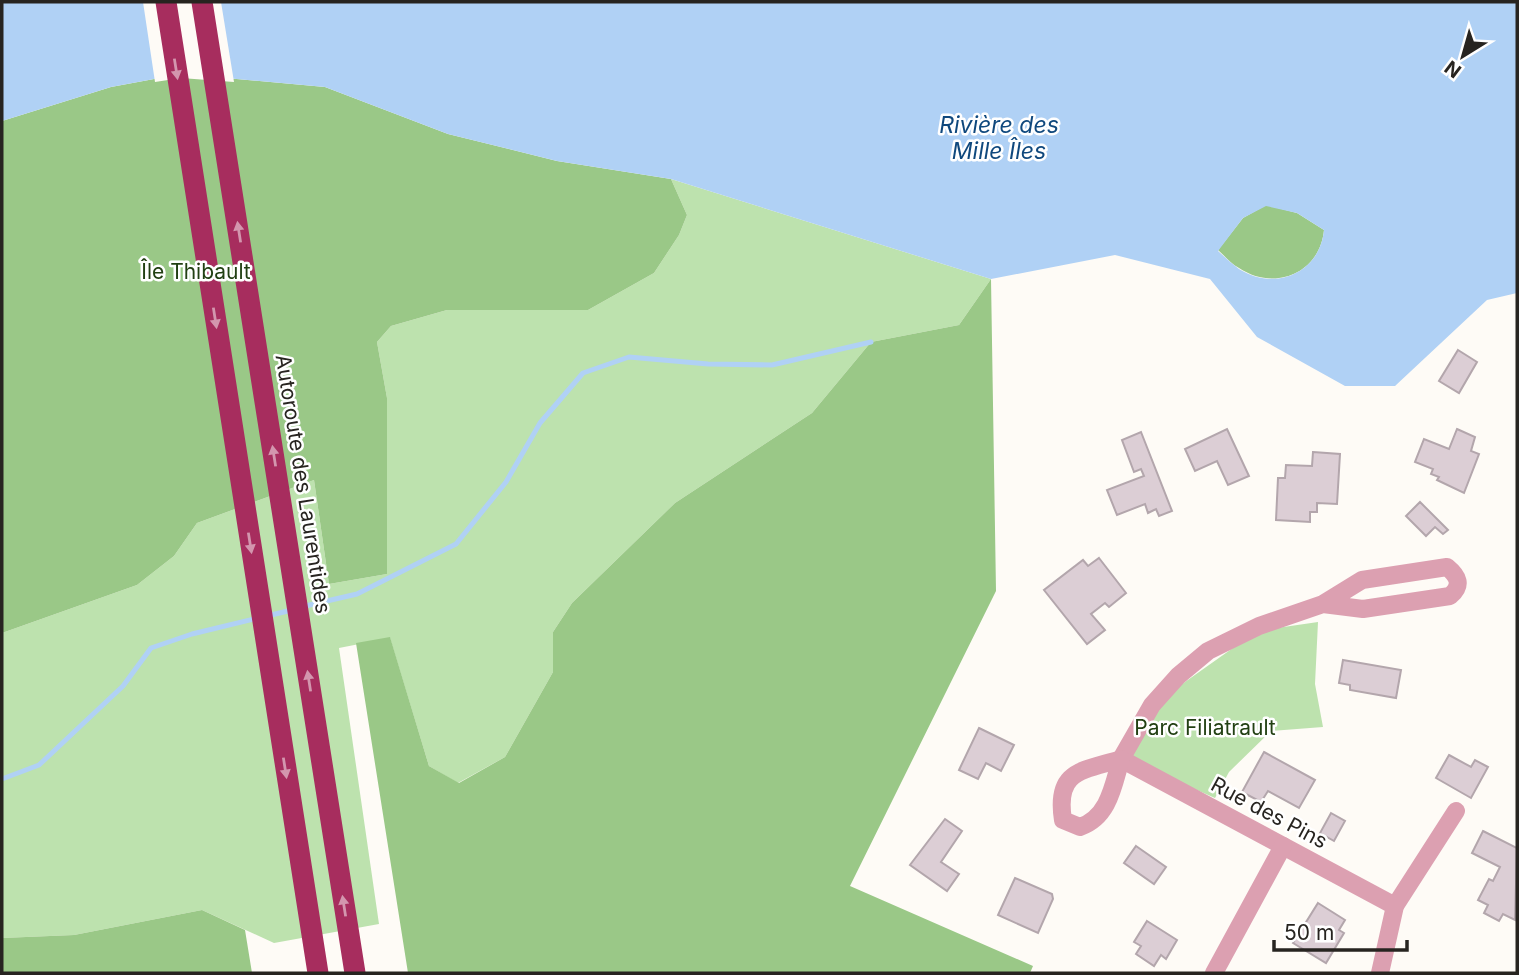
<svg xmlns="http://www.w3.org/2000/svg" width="1519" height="975" font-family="Inter,sans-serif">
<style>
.green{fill:#bde2ae}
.forest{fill:#9ac887}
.water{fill:#b0d1f5;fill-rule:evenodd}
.pier{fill:#fefbf6}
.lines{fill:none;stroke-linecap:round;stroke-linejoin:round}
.stream{stroke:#b0d1f5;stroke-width:5}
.building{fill:#dcced5;stroke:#b3a6ac;stroke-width:2}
.minor{stroke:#dca0b1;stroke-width:18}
.highway{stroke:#a72d5e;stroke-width:21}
.oneway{fill:#d396ae}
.labels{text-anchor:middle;stroke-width:5;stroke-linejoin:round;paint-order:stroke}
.park-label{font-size:21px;fill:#224013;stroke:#fff}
.street-label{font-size:21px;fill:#272420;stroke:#fff}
.water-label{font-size:23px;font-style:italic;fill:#0f487d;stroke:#fff}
</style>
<rect width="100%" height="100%" fill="#fefbf6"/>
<!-- green -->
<g class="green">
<polygon points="671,179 991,279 959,325 871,342 812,413 675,503 572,603 553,632 553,672 505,757 458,783 429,766 390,638 339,648 379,924 274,943 202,910 74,935 2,938 2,633 137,585 174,556 197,523 314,480 329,584 387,574 387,398 377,342 391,326 447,310 588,310 654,273 679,235 687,215"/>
<polygon points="1318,622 1315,684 1323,727 1271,731 1229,772 1215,798 1126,759 1168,694 1257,631"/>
</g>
<!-- forest -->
<g class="forest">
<polygon points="181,74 325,87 448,134 557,161 671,179 687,215 679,235 654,273 588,310 447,310 391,326 377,342 387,398 387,574 329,584 314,480 197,523 174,556 137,585 2,633 2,121 111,87"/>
<path d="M1266 205 1297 213 1324 230C1320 273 1275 292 1239 268 1231 264 1225 256 1218 250L1243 218Z"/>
<polygon points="991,279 996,591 850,886 1033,966 1030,973 408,973 356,643 390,637 429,766 459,783 505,757 553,672 553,632 572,603 675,503 812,413 871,342 959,325"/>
<polygon points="202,910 245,930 252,973 2,973 2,938 74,935"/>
</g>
<!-- water -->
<path class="water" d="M2 2H1517V293L1487 300 1395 386H1345L1257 337 1210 279 1115 255 991 279 671 179 557 161 448 134 325 87 181 74 111 87 2 121ZM1266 206 1297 213 1324 230C1320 273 1275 292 1239 269 1232 264 1225 257 1218 251L1243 218Z"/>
<!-- pier -->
<polygon class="pier" points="143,2 221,2 234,82 181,78 155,82"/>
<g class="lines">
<!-- stream -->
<g class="stream">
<polyline points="301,607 357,594 456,544 506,482 540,423 583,373 629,357 708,364 772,365 871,342"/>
<polyline points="267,616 292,610"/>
<polyline points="2,779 39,765 123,686 151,648 192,634 258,618"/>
</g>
</g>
<!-- building -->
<g class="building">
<polygon points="1458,350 1477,362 1459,393 1439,381"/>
<polygon points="1227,429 1249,476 1228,485 1217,461 1195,471 1185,449"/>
<polygon points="1457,429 1475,437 1471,451 1479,454 1464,493 1437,480 1439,477 1431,474 1433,469 1415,462 1424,439 1449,449"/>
<polygon points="1141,432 1172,511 1159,516 1156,509 1148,513 1145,504 1117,515 1107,490 1144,476 1141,469 1134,472 1122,440"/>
<polygon points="1313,452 1340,454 1337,504 1317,503 1317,512 1310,512 1310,522 1276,520 1278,478 1285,478 1286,465 1312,466"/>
<polygon points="1420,502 1448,530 1443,534 1435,527 1426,536 1406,516"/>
<polygon points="1099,558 1126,593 1109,607 1105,603 1091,614 1105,630 1087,644 1044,590 1083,560 1088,566"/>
<polygon points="1343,660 1401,670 1396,698 1350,690 1350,685 1339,683"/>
<polygon points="979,728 1014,745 1001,771 986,763 978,779 959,770"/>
<polygon points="1264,752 1315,780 1299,808 1268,791 1261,802 1242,792"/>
<polygon points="1449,755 1471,767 1475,760 1488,767 1471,798 1436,778"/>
<polygon points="1331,813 1345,821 1334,841 1320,833"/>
<polygon points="945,819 962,831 941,862 959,874 947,891 910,865"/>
<polygon points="1483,831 1517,848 1515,920 1503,914 1499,921 1484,913 1488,905 1478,900 1489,879 1493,881 1500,867 1472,853"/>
<polygon points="1136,846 1166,867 1154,884 1124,863"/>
<polygon points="1015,878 1052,894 1053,899 1038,933 998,915"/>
<polygon points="1318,903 1345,920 1339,930 1344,933 1326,963 1293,943"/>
<polygon points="1147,921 1177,940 1166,959 1161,955 1154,966 1136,954 1141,946 1134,942"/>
</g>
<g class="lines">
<!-- minor -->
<g class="minor">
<path d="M1323 604 1363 609 1450 596C1463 585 1458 576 1447 567L1362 580 1323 604 1259 626 1208 651 1178 676 1152 705 1121 759 1395 906"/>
<path d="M1121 759C1113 786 1109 817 1080 827L1063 820C1055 770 1082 771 1121 759Z"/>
<polyline points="1214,973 1283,846"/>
<polyline points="1380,973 1395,906 1456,811"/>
</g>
<!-- highway -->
<g class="highway">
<polyline points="166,2 318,973"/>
<polyline points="202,2 355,973"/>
</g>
</g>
<!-- one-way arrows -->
<defs><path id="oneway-solid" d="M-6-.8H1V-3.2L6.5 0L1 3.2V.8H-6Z" transform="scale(1.75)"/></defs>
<g class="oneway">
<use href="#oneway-solid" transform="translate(176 69) rotate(81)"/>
<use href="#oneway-solid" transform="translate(239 232) rotate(-99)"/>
<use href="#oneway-solid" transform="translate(215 318) rotate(81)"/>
<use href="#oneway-solid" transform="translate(274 456) rotate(-99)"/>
<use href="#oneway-solid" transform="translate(250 543) rotate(81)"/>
<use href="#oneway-solid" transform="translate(309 681) rotate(-99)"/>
<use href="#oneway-solid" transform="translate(285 768) rotate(81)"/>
<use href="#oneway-solid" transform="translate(344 906) rotate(-99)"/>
</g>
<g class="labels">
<!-- park labels -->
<g class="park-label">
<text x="196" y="279">Île Thibault</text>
<text x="1205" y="735">Parc Filiatrault</text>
</g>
<!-- street labels -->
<g class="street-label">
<text transform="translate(303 484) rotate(81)" y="7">Autoroute des Laurentides</text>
<text transform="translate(1269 813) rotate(28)" y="7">Rue des Pins</text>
</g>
<!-- water labels -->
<g class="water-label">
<text x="999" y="133">Rivière des<tspan x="999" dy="26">Mille Îles</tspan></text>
</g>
</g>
<!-- border -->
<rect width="1519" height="975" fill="none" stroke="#272420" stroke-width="7"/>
<!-- north arrow -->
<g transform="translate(1463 56) rotate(217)" stroke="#ffffff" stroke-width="5" paint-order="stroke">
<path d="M0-5L12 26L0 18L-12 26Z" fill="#272420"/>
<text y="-10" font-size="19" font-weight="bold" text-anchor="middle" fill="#272420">N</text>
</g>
<!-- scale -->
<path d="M1274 940v10h133v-10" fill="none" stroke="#272420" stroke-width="3.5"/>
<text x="1284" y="940" font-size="21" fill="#272420" stroke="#ffffff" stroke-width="5" paint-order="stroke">50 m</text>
</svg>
